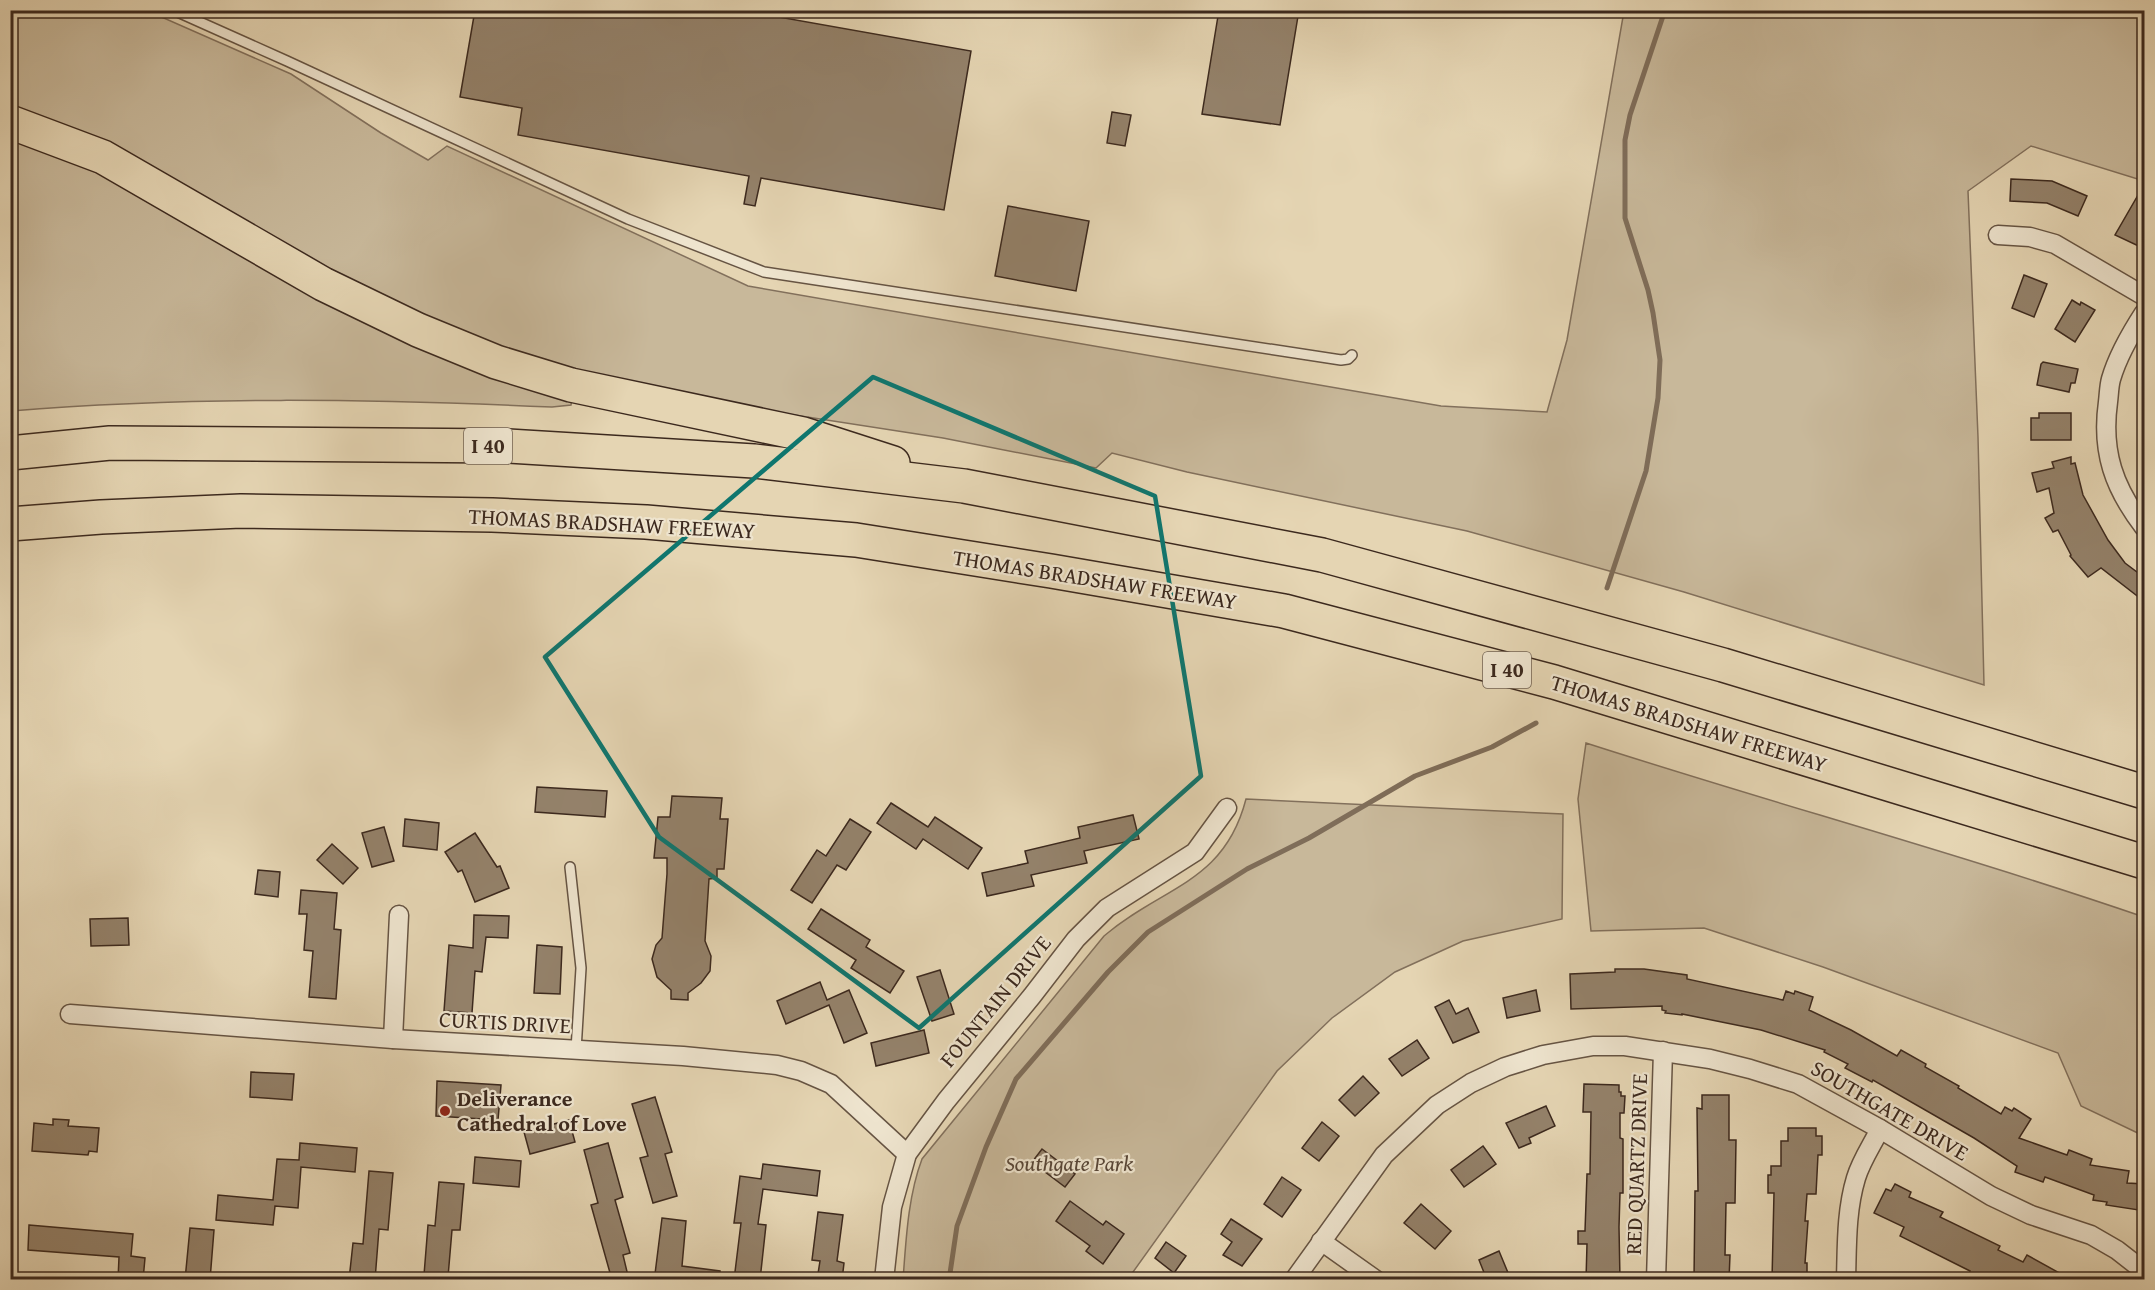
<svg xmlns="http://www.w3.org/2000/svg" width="2155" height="1290" font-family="'Gentium Book Plus',serif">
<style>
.green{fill:#c8b89a;stroke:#82705c;stroke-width:1.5}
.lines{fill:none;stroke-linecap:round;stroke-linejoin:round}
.stream{stroke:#7f6d59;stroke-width:5}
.building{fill:#94826b;stroke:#3c291e;stroke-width:1.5}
.lane-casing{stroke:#665443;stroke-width:12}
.street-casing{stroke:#665443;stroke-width:21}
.highway-casing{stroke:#3c291e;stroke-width:36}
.lane{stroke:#eee4ce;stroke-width:9}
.street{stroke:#eee4ce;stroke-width:18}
.highway{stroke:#e5d5b3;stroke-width:33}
.marked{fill:none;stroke:#0f766e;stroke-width:4.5;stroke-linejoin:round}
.poi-dot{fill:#8f2418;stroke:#eee4ce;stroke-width:2}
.labels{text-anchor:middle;stroke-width:4.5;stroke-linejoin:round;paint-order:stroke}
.shield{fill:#eee4ce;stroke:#716153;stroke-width:1.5}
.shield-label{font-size:21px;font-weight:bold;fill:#3c291e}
.street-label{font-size:22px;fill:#3c291e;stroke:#eee4ce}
.poi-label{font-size:22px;font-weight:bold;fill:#3c291e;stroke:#eee4ce;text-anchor:start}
.park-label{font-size:22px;font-style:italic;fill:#584637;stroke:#eee4ce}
</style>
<rect width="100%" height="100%" fill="#e5d5b3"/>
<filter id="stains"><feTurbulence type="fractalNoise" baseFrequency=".00333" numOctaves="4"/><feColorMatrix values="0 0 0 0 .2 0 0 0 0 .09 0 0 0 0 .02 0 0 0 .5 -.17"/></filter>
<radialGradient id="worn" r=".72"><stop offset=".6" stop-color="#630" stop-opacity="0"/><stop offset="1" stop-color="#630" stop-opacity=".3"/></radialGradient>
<!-- green -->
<g class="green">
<polygon points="10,11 148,11 291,74 381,133 428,160 447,146 748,286 1441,406 1547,412 1567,340 1624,11 2144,11 2144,181 2031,146 1968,191 1978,437 1984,685 1684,592 1467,531 1187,472 1112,453 1096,468 943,438 704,401 576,374 467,339 11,112"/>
<path d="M10 133 45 142 572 398 571 405 552 407C371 399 191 396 11 411Z"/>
<path d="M1586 743C1772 803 1960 854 2144 917V1136L2081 1106 2058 1053 1823 967 1704 928 1591 931 1578 799Z"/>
<path d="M1246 799 1563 814 1562 919 1463 941 1395 972 1332 1018 1277 1071 1128 1279 903 1280C906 1240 908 1196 922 1159L1104 936C1162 886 1224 884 1246 799Z"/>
</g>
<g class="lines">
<!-- stream -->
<g class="stream">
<polyline points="1607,588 1646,471 1658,398 1660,360 1653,313 1648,290 1625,218 1625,140 1630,115 1665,10"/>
<polyline points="949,1280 957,1226 986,1147 1016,1079 1108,972 1148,932 1247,869 1309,838 1415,776 1492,747 1536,723"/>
</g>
</g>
<!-- building -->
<g class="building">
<polygon points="475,10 739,10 971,51 944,210 761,178 755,206 744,204 749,176 518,135 522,108 460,97"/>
<polygon points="1219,10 1299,10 1280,125 1202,114"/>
<polygon points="1112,112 1131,115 1125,146 1107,143"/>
<polygon points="2011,179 2052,181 2087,196 2078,216 2047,203 2010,201"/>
<polygon points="2145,183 2145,249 2115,235"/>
<polygon points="1008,206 1089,221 1076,291 995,276"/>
<polygon points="2024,275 2047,284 2034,317 2012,308"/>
<polygon points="2072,300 2080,305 2081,302 2095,310 2075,342 2055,329"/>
<polygon points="2043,362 2078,369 2075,383 2071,383 2069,392 2037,385 2041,364"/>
<polygon points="2039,413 2071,413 2071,440 2031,440 2031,418 2039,418"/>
<polygon points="2071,457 2071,464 2075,463 2083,495 2108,540 2125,563 2137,572 2145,563 2145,602 2101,568 2088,577 2070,556 2071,555 2058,530 2053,532 2045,518 2054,513 2049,488 2037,492 2032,473 2054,468 2052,462"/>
<polygon points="537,787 607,791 605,817 535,812"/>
<polygon points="672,796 722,798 720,819 728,819 724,869 717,869 717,878 709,879 705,941 711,956 710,971 701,983 688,993 688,1000 671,999 671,990 657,977 652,959 656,945 662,938 667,874 667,858 654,858 658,817 670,817"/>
<polygon points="891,803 928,827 935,817 982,848 968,869 923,839 916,849 877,823"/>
<polygon points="1133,815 1139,839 1084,851 1087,863 1031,875 1034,886 987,896 982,873 1028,863 1025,851 1080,838 1078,827"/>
<polygon points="405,819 439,823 437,850 403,846"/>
<polygon points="850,819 871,832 846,870 837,865 812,903 791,890 817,850 826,856"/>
<polygon points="384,827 394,861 372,867 362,833"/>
<polygon points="475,833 497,867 500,866 509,888 475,902 462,870 458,872 445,852"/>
<polygon points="332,844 358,868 343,884 317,860"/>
<polygon points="258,870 280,872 278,897 255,894"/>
<polygon points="301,890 337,893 334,929 341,930 336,999 309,997 313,951 304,950 307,914 299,914"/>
<polygon points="821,909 870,940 866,947 904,971 890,993 851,968 856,960 808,929"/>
<polygon points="474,915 509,916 508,938 486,937 482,972 475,971 472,1013 444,1011 449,945 473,948"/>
<polygon points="128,918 129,945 91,946 90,919"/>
<polygon points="537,945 562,947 560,994 534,993"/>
<polygon points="1615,969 1644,969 1687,975 1687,979 1783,1000 1786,991 1794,994 1795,991 1813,997 1809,1010 1851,1030 1897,1056 1901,1050 1926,1064 1925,1067 1959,1086 1958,1088 2001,1114 2005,1107 2012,1111 2014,1108 2031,1119 2019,1138 2067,1155 2069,1150 2092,1159 2090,1165 2129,1171 2127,1183 2145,1184 2145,1211 2106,1205 2107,1202 2093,1200 2094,1195 2045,1177 2043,1182 2015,1172 2017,1166 1974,1138 1873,1080 1872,1082 1845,1068 1848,1064 1824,1052 1825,1050 1761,1030 1682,1014 1682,1015 1665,1013 1666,1011 1662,1010 1662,1006 1571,1009 1570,974 1615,972"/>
<polygon points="940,970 954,1014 932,1021 917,977"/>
<polygon points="820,982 827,1000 849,990 867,1033 844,1043 829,1005 786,1024 777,1001"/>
<polygon points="1536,990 1540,1011 1507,1018 1503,998"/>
<polygon points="1449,1000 1456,1014 1468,1008 1479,1032 1453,1043 1435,1007"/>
<polygon points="924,1030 929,1053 876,1066 871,1043"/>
<polygon points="1417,1040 1429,1058 1402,1076 1389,1059"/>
<polygon points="251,1072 294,1074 292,1100 250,1097"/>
<polygon points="1363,1076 1379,1093 1355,1116 1339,1100"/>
<polygon points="437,1081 501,1085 498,1120 436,1116"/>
<polygon points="1584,1084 1619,1085 1619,1092 1621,1092 1621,1096 1625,1096 1624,1113 1620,1113 1620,1138 1623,1139 1623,1193 1620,1193 1619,1227 1620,1280 1586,1280 1587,1244 1578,1244 1578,1231 1585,1231 1587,1174 1590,1174 1591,1112 1583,1112"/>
<polygon points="1702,1095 1729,1095 1729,1140 1736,1140 1735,1203 1726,1203 1725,1255 1730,1255 1729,1280 1694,1280 1695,1191 1698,1191 1697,1108 1702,1109"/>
<polygon points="655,1097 672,1152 665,1154 677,1196 653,1203 640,1158 648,1156 632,1104"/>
<polygon points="1546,1106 1555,1126 1529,1138 1531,1143 1519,1148 1506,1123"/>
<polygon points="53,1119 69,1120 68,1126 99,1128 97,1152 89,1151 88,1155 32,1151 34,1123 53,1125"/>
<polygon points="569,1120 575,1142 530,1154 524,1132"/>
<polygon points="1322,1122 1339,1136 1319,1161 1302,1148"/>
<polygon points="1788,1128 1816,1128 1816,1136 1822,1136 1822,1155 1818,1155 1816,1194 1807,1194 1805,1221 1808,1221 1805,1263 1807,1263 1807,1280 1772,1280 1774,1193 1768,1193 1768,1175 1771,1175 1771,1166 1781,1166 1781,1141 1788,1141"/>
<polygon points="300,1143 357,1148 355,1172 301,1167 298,1208 275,1206 273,1225 216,1220 218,1195 273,1200 277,1159 299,1160"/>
<polygon points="608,1143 623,1197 615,1200 630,1253 623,1255 629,1280 612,1280 591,1205 598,1203 584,1150"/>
<polygon points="1483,1146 1496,1164 1464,1187 1451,1170"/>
<polygon points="1042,1149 1075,1174 1065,1187 1032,1162"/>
<polygon points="475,1157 521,1161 519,1187 473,1183"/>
<polygon points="763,1164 820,1171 817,1196 763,1189 758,1224 766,1225 760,1280 734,1280 741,1223 734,1223 740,1176 761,1179"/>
<polygon points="369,1171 393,1173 388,1230 379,1229 375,1280 349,1280 353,1243 363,1244"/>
<polygon points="1282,1177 1301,1190 1282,1217 1264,1204"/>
<polygon points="439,1182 464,1184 460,1230 452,1230 448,1277 424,1275 428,1225 435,1226"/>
<polygon points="1895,1184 1911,1192 1909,1197 1943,1212 1940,1217 2000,1246 1998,1250 2023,1262 2027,1255 2072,1280 1983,1280 1969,1274 1970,1271 1900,1236 1904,1227 1874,1213 1886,1189 1891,1191"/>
<polygon points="1070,1201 1103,1225 1106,1221 1124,1234 1103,1264 1086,1251 1090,1246 1056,1221"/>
<polygon points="1421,1204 1451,1231 1435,1249 1404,1223"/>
<polygon points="818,1212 843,1215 837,1261 844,1263 842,1280 817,1280 820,1261 812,1260"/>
<polygon points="662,1218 686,1221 682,1266 720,1271 720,1280 677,1280 677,1277 655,1274"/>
<polygon points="1231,1219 1262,1239 1242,1266 1223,1255 1232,1242 1221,1234"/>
<polygon points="29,1225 133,1234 131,1256 145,1258 143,1280 118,1280 119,1257 28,1250"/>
<polygon points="190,1228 214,1230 210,1280 185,1280"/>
<polygon points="1166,1242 1186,1256 1174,1273 1155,1258"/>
<polygon points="1499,1251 1511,1280 1487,1280 1479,1260"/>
</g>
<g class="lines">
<defs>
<g id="lane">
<polyline points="173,10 287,61 628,219 764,272 1341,360 1348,359 1352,355"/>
<polyline points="570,867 581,968 576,1050"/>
</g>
<g id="street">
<polyline points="1998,235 2030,237 2055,244 2144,296"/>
<path d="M2144 313C2131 333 2118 355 2111 379 2109 386 2109 394 2108 402 2101 452 2114 488 2144 527"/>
<polyline points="70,1014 393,1039 683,1056 777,1065 801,1071 831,1084 907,1154"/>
<polyline points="393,1039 399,915"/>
<polyline points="1321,1241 1376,1280"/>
<polyline points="884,1280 892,1207 907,1154 946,1101 1032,996 1076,939 1107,908 1195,852 1227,808"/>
<polyline points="1294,1280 1384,1155 1437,1105 1471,1083 1505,1067 1543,1055 1593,1046 1625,1046 1710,1059 1750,1069 1798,1084 1880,1129 1991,1196 2031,1215 2091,1235 2117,1250 2144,1271"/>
<polyline points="1656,1280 1663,1051"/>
<path d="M1846 1280C1847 1246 1846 1211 1856 1178 1861 1161 1872 1145 1880 1129"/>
</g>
<g id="highway">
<polyline points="10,122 103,157 323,284 418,330 496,362 571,385 803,434 893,463"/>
<polyline points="10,453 110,443 508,446 754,461 964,486 1322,555 1723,665 2144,792"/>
<polyline points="10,524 101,517 241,511 492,515 646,522 856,540 1051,571 1284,611 1554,682 2144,862"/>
</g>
</defs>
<!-- lane casing -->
<use href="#lane" class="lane-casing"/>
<!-- street casing -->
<use href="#street" class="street-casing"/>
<!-- highway casing -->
<use href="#highway" class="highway-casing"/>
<!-- lane -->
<use href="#lane" class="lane"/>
<!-- street -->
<use href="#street" class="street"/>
<!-- highway -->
<use href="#highway" class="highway"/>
</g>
<!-- marked area -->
<path class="marked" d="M873 377 1155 496 1201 776 919 1028 659 837 545 657Z"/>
<!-- markers -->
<circle class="poi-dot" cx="445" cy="1111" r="6"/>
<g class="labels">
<!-- shield labels -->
<g class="shield">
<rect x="464" y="428" width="48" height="36" rx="4.5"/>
<rect x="1483" y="652" width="48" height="36" rx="4.5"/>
</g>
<g class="shield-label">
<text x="488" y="453">I 40</text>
<text x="1507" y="677">I 40</text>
</g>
<!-- street labels -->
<g class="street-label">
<text transform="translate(612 523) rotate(3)" y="8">THOMAS BRADSHAW FREEWAY</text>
<text transform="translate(1095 579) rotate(9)" y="8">THOMAS BRADSHAW FREEWAY</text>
<text transform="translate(1689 723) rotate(17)" y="8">THOMAS BRADSHAW FREEWAY</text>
<text transform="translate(995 1001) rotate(-51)" y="8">FOUNTAIN DRIVE</text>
<text transform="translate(505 1022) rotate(3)" y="8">CURTIS DRIVE</text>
<text transform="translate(1890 1110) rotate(30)" y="8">SOUTHGATE DRIVE</text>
<text transform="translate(1636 1164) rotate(-88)" y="8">RED QUARTZ DRIVE</text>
</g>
<!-- poi labels -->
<g class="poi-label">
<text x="457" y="1106">Deliverance<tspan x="457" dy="25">Cathedral of Love</tspan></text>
</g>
<!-- park labels -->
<g class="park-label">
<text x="1069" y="1171">Southgate Park</text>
</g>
</g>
<!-- margin -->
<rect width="2155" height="1290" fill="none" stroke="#e5d5b3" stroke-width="36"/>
<rect x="12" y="12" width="2131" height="1266" fill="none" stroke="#3c291e" stroke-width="3"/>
<rect x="18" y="18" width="2119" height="1254" fill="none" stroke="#3c291e" stroke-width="1.5"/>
<rect width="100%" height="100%" filter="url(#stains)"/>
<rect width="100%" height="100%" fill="url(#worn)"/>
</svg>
